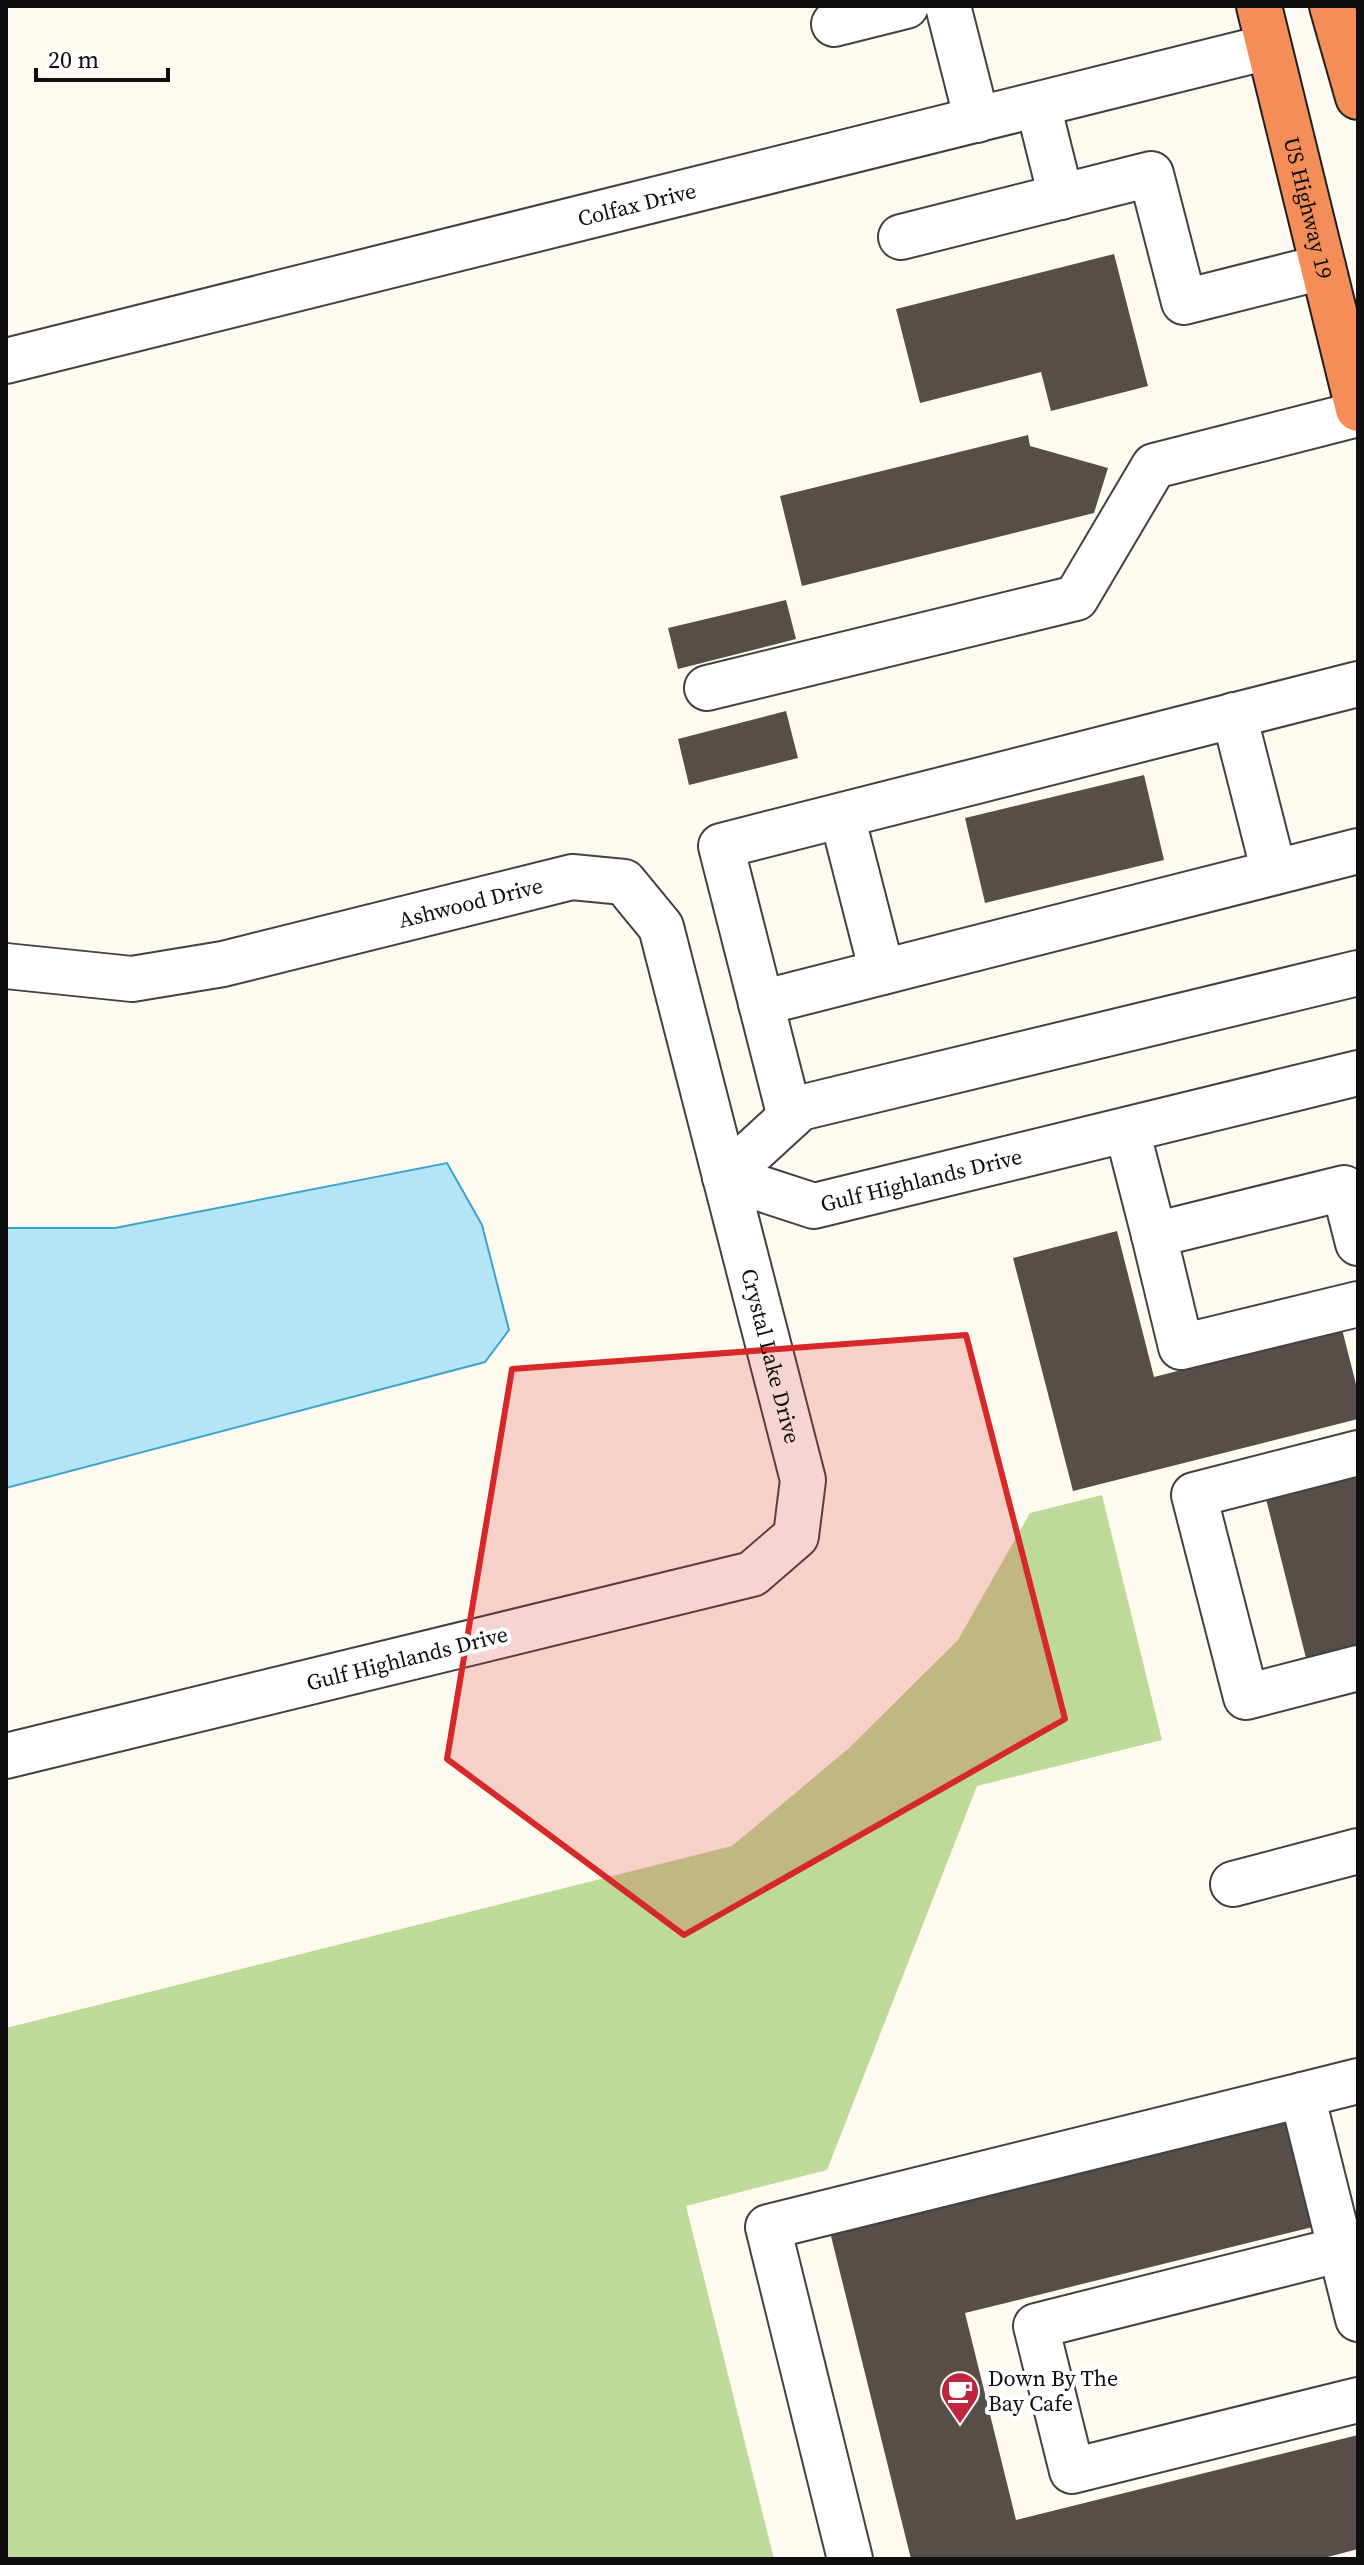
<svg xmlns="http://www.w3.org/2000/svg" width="1364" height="2565" font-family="'Source Serif 4',serif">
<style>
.forest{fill:#bdda98}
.water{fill:#b4e5f6;stroke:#3ba4cd;stroke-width:2}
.building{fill:#574e4a}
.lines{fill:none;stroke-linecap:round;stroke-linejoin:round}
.minor-casing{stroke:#414141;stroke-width:48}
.highway-casing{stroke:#1f1f1f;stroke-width:48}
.minor{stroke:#fff;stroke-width:44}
.highway{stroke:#f48d58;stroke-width:44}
.marked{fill:#d62828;fill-opacity:0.2;stroke:#d62828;stroke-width:6;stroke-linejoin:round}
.labels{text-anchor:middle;stroke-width:8;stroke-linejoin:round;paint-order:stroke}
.street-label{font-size:22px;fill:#0e0e0e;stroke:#fff}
.poi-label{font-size:22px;fill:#0e0e0e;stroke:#fff;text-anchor:start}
</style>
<rect width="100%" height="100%" fill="#fffaef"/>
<!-- forest -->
<polygon class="forest" points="1102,1495 1162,1740 977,1786 827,2170 686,2206 774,2559 6,2559 6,2028 732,1846 848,1749 958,1640 1030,1513"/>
<!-- water -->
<polygon class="water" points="447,1163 482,1225 509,1330 485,1362 6,1488 6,1228 115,1228"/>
<!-- building -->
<g class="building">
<polygon points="1114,254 1148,386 1051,411 1041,372 920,403 896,309"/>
<polygon points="1028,435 1030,446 1108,468 1094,513 802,586 780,496"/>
<polygon points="786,600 796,639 678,669 668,628"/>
<polygon points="786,711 798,758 689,785 678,739"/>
<polygon points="1144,775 1164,860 985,903 965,818"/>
<polygon points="1117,1231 1154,1377 1342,1329 1358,1392 1358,1419 1073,1491 1013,1258"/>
<polygon points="1358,1467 1358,1657 1309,1670 1264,1491"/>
<polygon points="1293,2113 1321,2225 965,2313 1016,2520 1358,2435 1358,2549 1320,2559 911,2559 829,2228"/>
</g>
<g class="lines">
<defs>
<g id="minor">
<polyline points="948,6 977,120"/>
<polyline points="834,24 906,6"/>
<polyline points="1038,105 1061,197"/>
<polyline points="901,237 1151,174 1184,302 1323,267"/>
<path id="s1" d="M6 361 1268 47"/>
<polyline points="707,688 1076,598 1154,466 1358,414"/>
<polyline points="1234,715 1274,872"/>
<polyline points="842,816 882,972"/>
<path id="s2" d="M6 966 132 979 223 964 572 877 624 882 661 927 803 1480 796 1536 752 1574 6 1756"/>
<polyline points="761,1003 1358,851"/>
<polyline points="790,1117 721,846 1358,684"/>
<polyline points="1127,1130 1154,1235"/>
<polyline points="725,1177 800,1108 1358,973"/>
<path id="s3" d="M725 1177 814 1206 1358 1073"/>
<polyline points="1358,1243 1344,1188 1154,1235 1181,1347 1358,1304"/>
<polyline points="1358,1453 1194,1495 1246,1697 1358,1668"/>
<polyline points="1233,1884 1358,1851"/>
<polyline points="1358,2081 1302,2095 1358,2319"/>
<polyline points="1358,2245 1036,2326 1072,2471 1358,2400"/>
<polyline points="850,2559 768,2227 1302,2095"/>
</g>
<g id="highway">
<path id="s4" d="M1259 6 1358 409"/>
<polyline points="1332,6 1358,97"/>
</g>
</defs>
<!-- minor casing -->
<use href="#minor" class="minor-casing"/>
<!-- highway casing -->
<use href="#highway" class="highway-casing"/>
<!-- minor -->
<use href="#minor" class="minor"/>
<!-- highway -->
<use href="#highway" class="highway"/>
</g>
<!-- marked area -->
<path class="marked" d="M966 1335 1065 1719 684 1935 447 1759 512 1369Z"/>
<!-- icons -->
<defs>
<symbol id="cafe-pin" viewBox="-11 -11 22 30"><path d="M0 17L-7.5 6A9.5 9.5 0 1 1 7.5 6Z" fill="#be263f" stroke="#fff"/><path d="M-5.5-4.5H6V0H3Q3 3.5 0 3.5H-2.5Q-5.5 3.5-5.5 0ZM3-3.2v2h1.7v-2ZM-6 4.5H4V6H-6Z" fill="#fff"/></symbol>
</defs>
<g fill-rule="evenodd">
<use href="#cafe-pin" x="938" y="2369" width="44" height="60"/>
</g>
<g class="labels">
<!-- street labels -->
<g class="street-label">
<text dy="8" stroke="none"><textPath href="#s1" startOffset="650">Colfax Drive</textPath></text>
<text dy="8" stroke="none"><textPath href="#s4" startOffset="208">US Highway 19</textPath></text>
<text dy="8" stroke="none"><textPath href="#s2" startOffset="474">Ashwood Drive</textPath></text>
<text dy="8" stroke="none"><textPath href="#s3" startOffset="204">Gulf Highlands Drive</textPath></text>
<text dy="8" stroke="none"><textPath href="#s2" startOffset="1132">Crystal Lake Drive</textPath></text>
<text transform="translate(407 1658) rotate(-14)" y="8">Gulf Highlands Drive</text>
</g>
<!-- poi labels -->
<g class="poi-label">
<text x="988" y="2386">Down By The<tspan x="988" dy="25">Bay Cafe</tspan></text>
</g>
</g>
<!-- border -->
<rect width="1364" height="2565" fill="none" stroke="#0e0e0e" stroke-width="16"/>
<!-- scale -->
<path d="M36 68v12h132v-12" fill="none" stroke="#0e0e0e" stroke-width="4"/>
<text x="48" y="68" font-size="24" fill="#0e0e0e" stroke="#ffffff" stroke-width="6" paint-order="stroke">20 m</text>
</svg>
